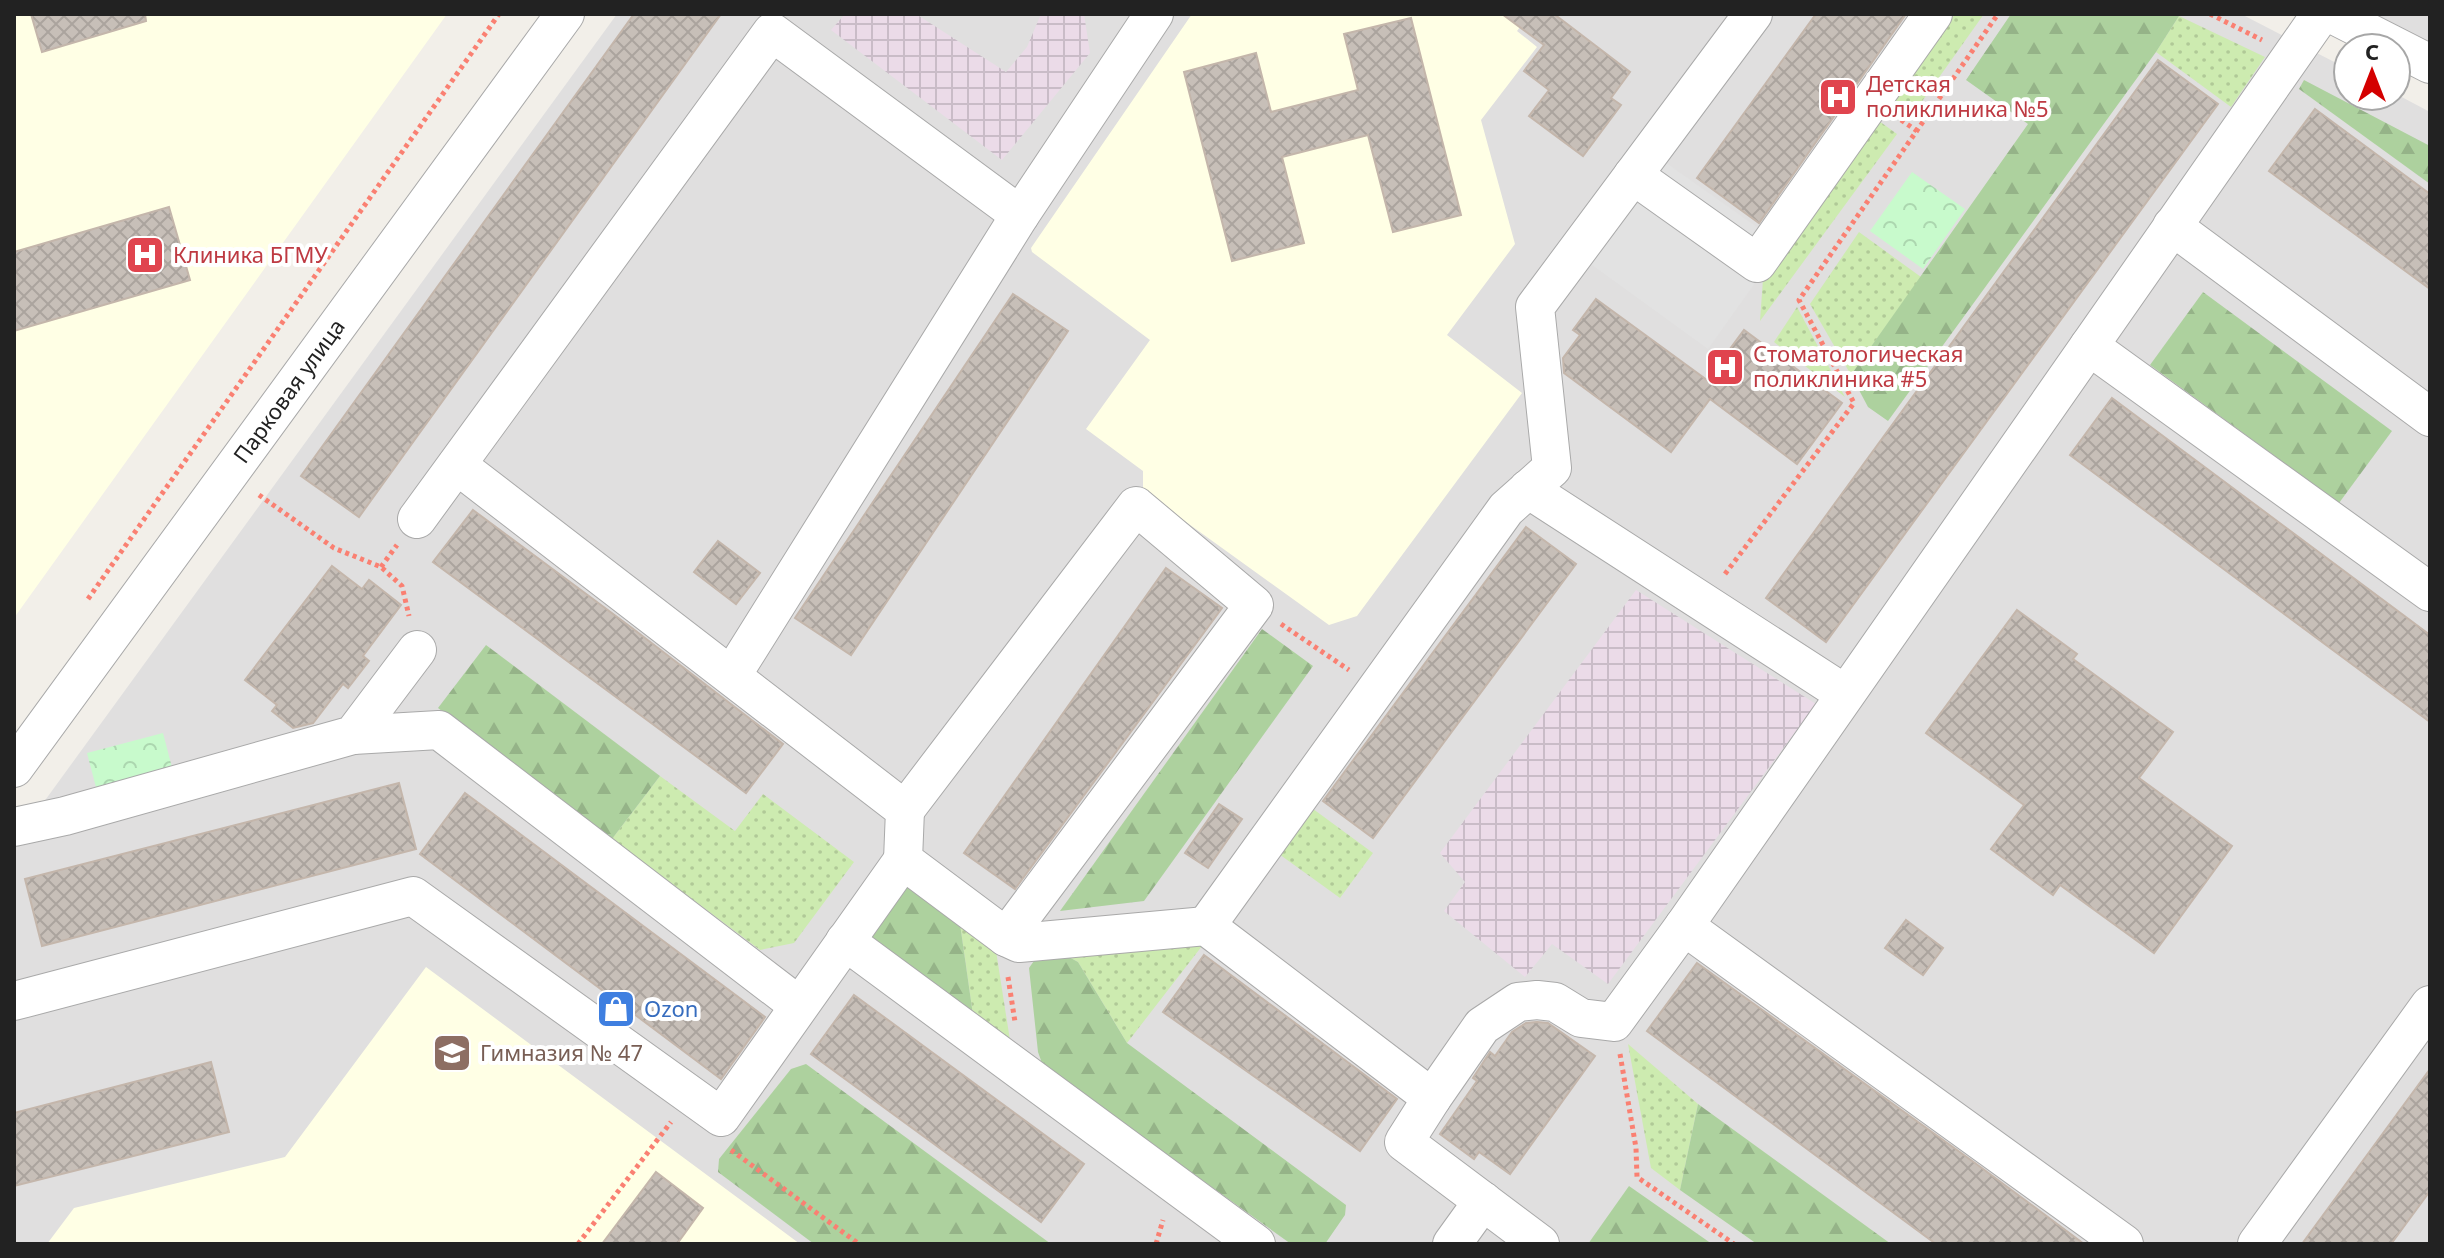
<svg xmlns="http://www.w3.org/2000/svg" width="2444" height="1258" font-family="'Noto Sans',sans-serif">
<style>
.residential{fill:#e0dfdf}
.industrial{fill:url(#industrial-grid)}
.education{fill:#ffffe5}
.grass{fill:url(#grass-dots)}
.forest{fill:url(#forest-firs)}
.park{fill:url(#park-crowns)}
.parking{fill:#e2e2e2}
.building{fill:url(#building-cross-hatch);stroke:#c4b6ab;stroke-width:2}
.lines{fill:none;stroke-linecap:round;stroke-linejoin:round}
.minor-casing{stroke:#a9a9a9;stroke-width:40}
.path{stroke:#fa8072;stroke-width:5;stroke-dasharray:4 4;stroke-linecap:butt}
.minor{stroke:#fff;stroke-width:38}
.labels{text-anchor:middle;stroke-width:8;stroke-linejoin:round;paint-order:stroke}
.health-label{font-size:22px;fill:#be3a42;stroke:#fff;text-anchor:start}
.street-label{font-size:22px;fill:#222;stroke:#fff}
.shop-label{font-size:22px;fill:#366cbe;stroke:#fff;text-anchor:start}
.education-label{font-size:22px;fill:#785e54;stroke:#fff;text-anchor:start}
</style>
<defs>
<pattern id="industrial-grid" width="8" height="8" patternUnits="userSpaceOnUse" patternTransform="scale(2)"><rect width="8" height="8" fill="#ebdbe8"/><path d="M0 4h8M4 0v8" fill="none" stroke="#c9bcc7"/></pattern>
<pattern id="grass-dots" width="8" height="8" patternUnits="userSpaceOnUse" patternTransform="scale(2)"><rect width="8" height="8" fill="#cdebb0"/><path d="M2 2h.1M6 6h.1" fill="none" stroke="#b0c997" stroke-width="1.8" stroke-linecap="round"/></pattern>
<pattern id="forest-firs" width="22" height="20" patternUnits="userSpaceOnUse" patternTransform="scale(2)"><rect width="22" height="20" fill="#add19e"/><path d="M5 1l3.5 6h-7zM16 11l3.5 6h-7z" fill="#95b388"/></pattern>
<pattern id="park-crowns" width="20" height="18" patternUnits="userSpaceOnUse" patternTransform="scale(2)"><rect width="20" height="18" fill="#c8facc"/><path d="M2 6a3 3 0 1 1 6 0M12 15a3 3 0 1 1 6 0" fill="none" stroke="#acd6af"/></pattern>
<pattern id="building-cross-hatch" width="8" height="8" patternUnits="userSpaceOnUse" patternTransform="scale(2)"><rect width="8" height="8" fill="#c7bfb8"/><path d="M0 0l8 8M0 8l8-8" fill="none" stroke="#aba49e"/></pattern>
</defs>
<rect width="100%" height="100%" fill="#f2efe9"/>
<!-- residential -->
<g class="residential">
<polygon points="617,14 2241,14 2348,69 2348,96 2396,96 2396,94 2430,112 2430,1244 14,1244 14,843"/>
<polygon points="2366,14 2430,14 2430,45"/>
</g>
<!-- industrial -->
<g class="industrial">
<polygon points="845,14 916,14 1006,72 1027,47 1041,14 1084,14 1090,53 1002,160 831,30"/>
<polygon points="1636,590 1816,704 1608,984 1552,944 1525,977 1444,911 1465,882 1440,853"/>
</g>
<!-- education -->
<g class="education">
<polygon points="14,14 447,14 14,618"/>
<polygon points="1192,14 1530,14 1517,31 1537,47 1481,120 1515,244 1447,335 1522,393 1357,616 1329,625 1143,491 1143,471 1086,429 1150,340 1032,252 1031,248"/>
<polygon points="426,967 800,1244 47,1244 74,1208 285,1157"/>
</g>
<!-- grass -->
<g class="grass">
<polygon points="1955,14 1984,14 1913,114 1894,101"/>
<polygon points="2179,16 2265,57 2231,107 2156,52"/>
<polygon points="1879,121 1897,134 1760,321 1763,279"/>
<polygon points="1859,232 1921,277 1851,375 1810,304"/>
<polygon points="1797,307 1845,397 1774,342"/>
<polygon points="660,776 735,831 763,794 854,862 794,943 760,950 612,839"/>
<polygon points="1305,803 1373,853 1340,898 1272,849"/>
<polygon points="960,924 996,951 1012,1053 974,1022"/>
<polygon points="1196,939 1202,946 1127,1043 1078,962 1067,956"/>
<polygon points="1628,1044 1698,1104 1680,1190 1651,1168"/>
</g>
<!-- forest -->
<g class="forest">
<polygon points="2011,14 2175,14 2179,16 2156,52 1888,421 1868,407 1851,375 2028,124 1966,80"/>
<polygon points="2304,80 2430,146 2430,184 2299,89"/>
<polygon points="2203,292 2392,431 2339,503 2150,365"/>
<polygon points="1262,629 1313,666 1144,901 1060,911"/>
<polygon points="486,645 660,776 612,839 438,708"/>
<polygon points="903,882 960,924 974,1022 864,941"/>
<polygon points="1067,956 1078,962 1127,1043 1346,1205 1345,1215 1325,1244 1291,1244 1043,1066 1038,1052 1029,968 1036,958"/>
<polygon points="806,1064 1051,1244 814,1244 718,1172 719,1159 791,1069"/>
<polygon points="1698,1104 1891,1244 1757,1244 1680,1190"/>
<polygon points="1629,1186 1712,1244 1588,1244"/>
</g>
<!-- park -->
<g class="park">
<polygon points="1912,172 1965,209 1923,269 1870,231"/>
<polygon points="163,733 174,775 98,795 87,753"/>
</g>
<!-- parking -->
<polygon class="parking" points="1662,160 1782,245 1708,349 1588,262"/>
<!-- building -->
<g class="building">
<polygon points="31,14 145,14 146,21 42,52"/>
<polygon points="634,14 721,14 359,517 301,476"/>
<polygon points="1502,14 1554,14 1630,72 1611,98 1621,105 1583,156 1529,116 1549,90 1524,71 1544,45"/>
<polygon points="1816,14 1906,14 1759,223 1697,178"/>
<polygon points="1411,18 1461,215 1393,232 1368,135 1282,157 1304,243 1232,261 1184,72 1256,53 1271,112 1358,90 1344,34"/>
<polygon points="2158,60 2218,104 1826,642 1766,598"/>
<polygon points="2315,109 2430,194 2430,289 2269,171"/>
<polygon points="169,207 190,280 14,331 14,252"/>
<polygon points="1013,294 1068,331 851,655 795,618"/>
<polygon points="1596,299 1707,380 1744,330 1842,403 1797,464 1710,399 1671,452 1564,373 1563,358 1580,335 1573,330"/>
<polygon points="2112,398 2430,635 2430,722 2070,455"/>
<polygon points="473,510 632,628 783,744 746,793 433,562"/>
<polygon points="1526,527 1576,564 1373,838 1323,801"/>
<polygon points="718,541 760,573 736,604 694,572"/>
<polygon points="332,566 362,589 369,580 401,605 363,656 369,661 348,688 343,684 313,723 293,728 272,711 277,705 245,680"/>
<polygon points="1166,568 1222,608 1015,889 964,853"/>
<polygon points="2017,610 2077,654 2073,659 2173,732 2139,778 2232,846 2154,953 2060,885 2053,895 1991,849 2024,805 1926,733"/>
<polygon points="399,783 416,849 42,946 25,879"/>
<polygon points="465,793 765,1017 721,1079 420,854"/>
<polygon points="1219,804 1242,819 1208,868 1185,853"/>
<polygon points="1906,920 1943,948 1923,975 1885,948"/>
<polygon points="1204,955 1397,1099 1360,1151 1163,1012"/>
<polygon points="1697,963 1975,1163 2084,1244 1936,1244 1647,1031"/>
<polygon points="854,995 1084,1164 1041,1222 811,1054"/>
<polygon points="1537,1022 1548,1023 1595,1056 1510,1174 1479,1152 1474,1159 1440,1134 1477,1081 1473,1078 1490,1052 1495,1056 1512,1032 1526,1023"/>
<polygon points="211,1062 229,1132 14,1186 14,1113"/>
<polygon points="2430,1069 2430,1191 2391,1244 2302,1244"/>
<polygon points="656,1172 703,1208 677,1244 602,1244"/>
</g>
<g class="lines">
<defs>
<g id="minor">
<polyline points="2332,14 2430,64"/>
<polyline points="1633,175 1757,263 1933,14"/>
<polyline points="2172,226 2430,417"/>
<polyline points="2089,346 2430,592"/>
<polyline points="457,465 905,810 903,860 1006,937 1019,943 1206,926 1432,1098 1482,1026 1518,1002 1537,1000 1555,1002 1581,1018 1614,1022 1684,926 2321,14"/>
<polyline points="1528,489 1845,694"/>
<polyline points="417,519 772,32 1020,215"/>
<polyline points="732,675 1020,215 1154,14"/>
<polyline points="353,735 439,730 798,1005"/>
<polyline points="14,768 565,14"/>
<polyline points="905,810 1136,506 1254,605 1006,937"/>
<polyline points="14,827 65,816 353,735 417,650"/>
<polyline points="1206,926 1506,509 1552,468 1535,307 1753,14"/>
<polyline points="1684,926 2124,1244"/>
<polyline points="845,941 1256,1244"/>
<polyline points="14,1001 413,896 721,1117 903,860"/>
<polyline points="1432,1098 1404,1142 1540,1244"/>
<polyline points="1452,1244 1483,1201"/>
<polyline points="2257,1244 2430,1005"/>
</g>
</defs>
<!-- minor casing -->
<use href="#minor" class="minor-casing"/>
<!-- path -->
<g class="path">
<polyline points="2210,14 2262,40"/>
<polyline points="1901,120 1917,131"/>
<polyline points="259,495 334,548 381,567 402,586 409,616"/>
<polyline points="381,567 397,545"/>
<polyline points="1725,574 1854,403 1799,300 1998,14"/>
<polyline points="88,599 499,14"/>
<polyline points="1281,624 1349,670"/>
<polyline points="1008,977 1015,1022"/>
<polyline points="1620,1054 1636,1148 1637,1177 1734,1244"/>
<polyline points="731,1150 859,1244"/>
<polyline points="578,1244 671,1122"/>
<polyline points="1156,1244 1163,1220"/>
</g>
<!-- minor -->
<use href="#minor" class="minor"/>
</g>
<!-- icons -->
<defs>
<symbol id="hospital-square" viewBox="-11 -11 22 22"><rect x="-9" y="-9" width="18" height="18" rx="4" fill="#e0444e" stroke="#fff"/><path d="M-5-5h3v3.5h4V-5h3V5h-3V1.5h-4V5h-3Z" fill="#fff"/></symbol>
<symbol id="shop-square" viewBox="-11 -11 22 22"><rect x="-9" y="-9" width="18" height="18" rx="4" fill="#3f7fe0" stroke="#fff"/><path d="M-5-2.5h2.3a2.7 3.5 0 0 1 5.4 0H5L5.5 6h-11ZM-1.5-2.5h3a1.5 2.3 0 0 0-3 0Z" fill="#fff"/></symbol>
<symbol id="school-square" viewBox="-11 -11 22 22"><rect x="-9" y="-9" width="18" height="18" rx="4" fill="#8d6e63" stroke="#fff"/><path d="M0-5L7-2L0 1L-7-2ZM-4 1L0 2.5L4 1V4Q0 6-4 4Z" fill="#fff"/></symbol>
</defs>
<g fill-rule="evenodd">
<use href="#hospital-square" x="1816" y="75" width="44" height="44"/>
<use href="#hospital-square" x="123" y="233" width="44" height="44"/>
<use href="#hospital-square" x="1703" y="345" width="44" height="44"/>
<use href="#shop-square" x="594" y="987" width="44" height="44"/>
<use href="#school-square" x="430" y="1031" width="44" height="44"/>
</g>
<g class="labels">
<!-- health labels -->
<g class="health-label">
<text x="1866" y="92">Детская<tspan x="1866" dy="25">поликлиника №5</tspan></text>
<text x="173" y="263">Клиника БГМУ</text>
<text x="1753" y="362">Стоматологическая<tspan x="1753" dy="25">поликлиника #5</tspan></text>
</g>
<!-- street labels -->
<g class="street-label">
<text transform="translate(289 391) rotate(-54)" y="8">Парковая улица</text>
</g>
<!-- shop labels -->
<g class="shop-label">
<text x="644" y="1017">Ozon</text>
</g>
<!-- education labels -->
<g class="education-label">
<text x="480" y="1061">Гимназия № 47</text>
</g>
</g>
<!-- border -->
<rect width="2444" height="1258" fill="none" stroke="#222222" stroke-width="32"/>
<!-- north arrow -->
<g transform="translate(2372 72)"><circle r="38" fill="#ffffff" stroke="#a7a7a7" stroke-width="2"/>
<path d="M0-6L14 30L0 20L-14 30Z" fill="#d40000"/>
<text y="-12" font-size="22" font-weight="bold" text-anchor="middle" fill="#222222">С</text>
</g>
</svg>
